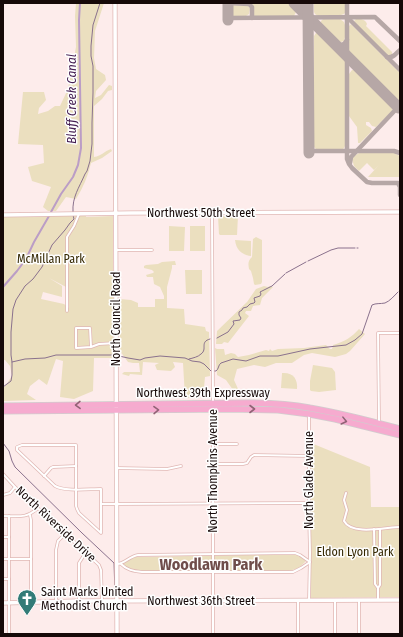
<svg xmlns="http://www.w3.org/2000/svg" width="403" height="637" font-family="'Fira Sans Condensed',sans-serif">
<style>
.green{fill:#ebdfbf;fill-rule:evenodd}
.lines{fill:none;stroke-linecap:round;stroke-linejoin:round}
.stream{stroke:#8a718d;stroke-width:1}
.canal{stroke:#bb9dc6;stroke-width:2}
.taxiway{stroke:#b6a7a6;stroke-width:4.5}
.runway{stroke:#b6a7a6;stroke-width:11}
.street-casing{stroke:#e0b8b5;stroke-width:3.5}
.secondary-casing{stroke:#e0b8b5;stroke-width:5}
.highway-casing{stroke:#d0cece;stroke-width:7}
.street{stroke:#fff;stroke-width:2}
.secondary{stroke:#fff;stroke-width:3.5}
.highway{stroke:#f6abcf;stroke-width:5.5}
.oneway{stroke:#916275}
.labels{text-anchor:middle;stroke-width:3;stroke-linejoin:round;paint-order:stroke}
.street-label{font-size:12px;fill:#160908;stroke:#fefefe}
.park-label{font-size:12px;fill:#342700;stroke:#fefefe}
.poi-label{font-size:12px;fill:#160908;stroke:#fefefe;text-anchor:start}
.water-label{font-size:13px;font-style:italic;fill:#462054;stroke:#fefefe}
.district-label{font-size:16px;font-weight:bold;fill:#6f4d4b;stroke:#fefefe}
</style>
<rect width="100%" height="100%" fill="#fdeceb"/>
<!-- green -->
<g class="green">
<path d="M76 3H104L95 31 94 58 96 69 105 75 106 80 96 91 95 98 101 95 109 85 112 86V90L108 91 102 99 94 106V157C102 156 104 151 111 149L112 151 102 158 91 163C88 176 83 188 76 199L66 197 56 211H48L43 207 51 187 32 181 28 167 44 163 43 145 18 144 23 92H44L46 100 39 108 38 114 48 111 55 106H60L68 89 76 47 75 16Z"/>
<polygon points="252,3 289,3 296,10 296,12 294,16 253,16 253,6"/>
<path d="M314 3H345C345 6 346 11 345 13 342 17 323 16 318 16L315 14 314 12Z"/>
<polygon points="230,5 248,6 250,8 249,14 246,16 233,16 230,13"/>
<polygon points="323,19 340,19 344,22 345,25 345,37 344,41 341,42 337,41 321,25 321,21"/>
<path d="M356 19C361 19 365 19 367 24L366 26 392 52V55L390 56 387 55 355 23 354 21Z"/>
<polygon points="351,24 400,73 400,101 397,100 350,54 349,52 349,26"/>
<polygon points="316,33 319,33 344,58 345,61 345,146 344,148 342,150 317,150 314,147 314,36"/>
<polygon points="352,70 356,70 392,106 393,109 392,111 376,127 372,126 369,122 366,122 366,125 371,128 372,131 360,143 358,143 358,142 357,127 349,116 349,74"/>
<polygon points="359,153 394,153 400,156 400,177 368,177 379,165 374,170 367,163 359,171 354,166 352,159 354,156"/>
<path d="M86 215V217L113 216V358H94L93 391 74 399 60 397 63 361 56 359 47 385 39 379 30 386 27 394 36 400 3 401V389L12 376 10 366 5 360H3V216ZM49 278 68 288 69 308 64 304 41 299 43 292 62 297V286Z"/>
<polygon points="218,216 238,216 237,235 220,235 219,234"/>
<polygon points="169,226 185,227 184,251 169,251"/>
<rect x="190" y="226" width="15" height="25"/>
<path d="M256 237 262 240V282L261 284 255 285 254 284 253 278 251 271 249 269C248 263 248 261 252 257L253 239Z"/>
<path d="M235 240 251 241V256C241 255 236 249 235 240Z"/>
<polygon points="175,261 176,265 172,265 172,268 167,287 167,308 184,309 185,324 205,327 206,331 209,332 210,376 205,377 204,388 193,390 193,398 185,398 183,363 173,362 175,367 171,371 157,370 155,365 159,363 143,362 142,375 130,374 129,376 122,374 124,372 140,372 139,363 133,363 128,362 120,351 120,299 131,300 138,303 138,307 155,307 155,299 164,299 164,296 160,287 154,284 153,277 147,277 146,275 153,273 154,272 152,270 144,268 144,266 146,265 158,264 162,262"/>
<polygon points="185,270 202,270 202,294 186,294"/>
<polygon points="264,286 268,287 270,286 273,287 262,298 260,305 253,306 251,311 246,311 245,313 249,316 228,343 224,342 222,344 216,344 217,331 247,302 256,289"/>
<path d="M359 329 365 334 350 351 346 354 335 357 312 353 304 355 292 363H276L265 367 254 365 237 369 234 380 239 391 233 390 226 380 217 375 215 348 217 349H224L225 355 231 353 235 354 238 357 249 355 266 350 269 351 270 349 272 351 278 349 304 348 326 345 330 349H332L333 345C344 342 352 337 359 329Z"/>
<polygon points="313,365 332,368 335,372 336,390 319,392 311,391 310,390 310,381"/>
<path d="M282 373C293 372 298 379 297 389L281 388Z"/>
<polygon points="311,443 370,467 371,507 400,507 400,597 311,598"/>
<polygon points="292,554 298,555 306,561 299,568 289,571 140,571 129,569 123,565 123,563 135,557"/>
</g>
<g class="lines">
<!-- stream -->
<g class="stream">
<path d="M73 212C72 197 79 188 85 174L87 171 90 161 92 144V123L93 93V66L91 56V46L93 25 100 3"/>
<polyline points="357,248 358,248"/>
<polyline points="308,261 331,250 338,248 355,248"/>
<polyline points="286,273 306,262"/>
<polyline points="217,338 228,332 234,324 233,321 240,320 241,318 239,315 239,312 242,310 243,308 247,307 250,304 254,303 255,302 254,298 260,296 261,294 260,292 272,286 285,274"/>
<polyline points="119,356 128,358 140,360 145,358 160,356 185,358 192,361 200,362 204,364 211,371"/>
<path d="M189 359C193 358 198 357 201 354 208 349 199 342 210 339"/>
<polyline points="12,362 25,359 45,358 56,355 113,355"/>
<path d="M214 371H216C219 369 218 365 221 363L233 359 246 361 260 356H278L310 349 346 345 355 340 362 334 372 305C376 303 380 304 385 303 390 301 394 296 398 292"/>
<polyline points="3,387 11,381 12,375 12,362 11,355 11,332 13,309 16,300 25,286 33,279 42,267 52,245 65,230 70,223 74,219 73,215"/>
<polyline points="3,443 9,451 12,461 15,467 82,533 114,563 115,592"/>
</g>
<!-- canal -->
<g class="canal">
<polyline points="51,212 61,194 73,177 78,165 81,148 79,20 80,3"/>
<polyline points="3,287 17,271 26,259 34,242 49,216"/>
</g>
<!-- taxiway -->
<g class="taxiway">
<polyline points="228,3 249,4 252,7 252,18"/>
<polyline points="347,3 347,159 349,164 352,168 367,182 372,183 398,183 400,187 400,195"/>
<polyline points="347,17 400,70"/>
<polyline points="228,18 375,17 377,19 400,41"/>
<path d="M334 43C339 46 344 46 347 40"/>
<path d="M387 57C393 59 396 53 400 50"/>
<polyline points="309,144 310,149 313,151 394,151 400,153"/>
<polyline points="350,163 351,157 400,105"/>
</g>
<!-- runway -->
<g class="runway">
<polyline points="228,3 228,20"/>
<polyline points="294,3 399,108"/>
<polyline points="308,3 309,153"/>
</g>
<defs>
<g id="street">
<polyline points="212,213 213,403"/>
<polyline points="116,250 152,250"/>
<polyline points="67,311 67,237 74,226 79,214"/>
<polyline points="91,347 90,328 76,328 76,348 91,347 99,344 116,343"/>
<polyline points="213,409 213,634"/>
<polyline points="309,415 309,513 310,553 309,600"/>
<polyline points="379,422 378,333 400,333"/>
<polyline points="213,444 237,444"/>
<polyline points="213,464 243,464 247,463 251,457 254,455 309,456"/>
<polyline points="116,468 167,469 181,466"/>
<polyline points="3,474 15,487 99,565 101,570 102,600"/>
<polyline points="44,476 51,468 53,467 76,466"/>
<path d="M346 493 344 500 347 510 344 521C352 536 387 527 400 527"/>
<polyline points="3,495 10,493 15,487"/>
<polyline points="102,504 116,504 309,503"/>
<polyline points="30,515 31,520 31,602"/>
<path d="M3 516C18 516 26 519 38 508"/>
<polyline points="9,516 9,634"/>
<polyline points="374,529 375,584 378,588"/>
<path d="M101 533V489C88 489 66 492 55 486L17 450V447L22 445H76V506L77 509 79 513 101 533"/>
<polyline points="3,537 9,537"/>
<polyline points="3,559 31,559"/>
<path d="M117 564C124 564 130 556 138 555L295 553 300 555 310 562 301 568 293 572H142C133 571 127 570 121 564"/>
<polyline points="3,579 9,579"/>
<polyline points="79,600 79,563 86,552"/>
<polyline points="378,600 378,588 380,585 380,529"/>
<polyline points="56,602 56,550 58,541 65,534"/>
<polyline points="298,634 298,601"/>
<polyline points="335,634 335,600"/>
<polyline points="359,634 359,600"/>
</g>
<g id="secondary">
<polyline points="115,3 117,634"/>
<polyline points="3,215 130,213 400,212"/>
<polyline points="3,603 79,601 400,600"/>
</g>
<g id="highway">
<path d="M3 406 245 403C267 403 289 404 310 408 340 413 370 421 400 429"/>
<polyline points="3,411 229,409 278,410 309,414 335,419 400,435"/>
</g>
</defs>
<!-- street casing -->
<use href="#street" class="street-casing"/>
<!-- secondary casing -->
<use href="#secondary" class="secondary-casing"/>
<!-- highway casing -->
<use href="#highway" class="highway-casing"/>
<!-- street -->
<use href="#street" class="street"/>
<!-- secondary -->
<use href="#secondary" class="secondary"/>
<!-- highway -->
<use href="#highway" class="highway"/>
</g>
<!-- one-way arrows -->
<defs><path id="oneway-chevron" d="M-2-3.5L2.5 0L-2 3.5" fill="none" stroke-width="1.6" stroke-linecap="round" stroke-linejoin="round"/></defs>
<g class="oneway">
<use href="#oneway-chevron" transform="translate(78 405) rotate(179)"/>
<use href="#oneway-chevron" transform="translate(252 409)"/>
<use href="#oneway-chevron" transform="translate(156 410) rotate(-1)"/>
<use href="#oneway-chevron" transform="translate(344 421) rotate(14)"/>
</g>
<!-- icons -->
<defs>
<symbol id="church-pin" viewBox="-11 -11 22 30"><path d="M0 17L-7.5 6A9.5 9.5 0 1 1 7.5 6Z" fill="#337b77" stroke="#fefefe"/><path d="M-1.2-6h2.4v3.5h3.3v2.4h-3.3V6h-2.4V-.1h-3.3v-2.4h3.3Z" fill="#fff"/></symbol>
</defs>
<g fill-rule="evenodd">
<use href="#church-pin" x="16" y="588" width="22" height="30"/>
</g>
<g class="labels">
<!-- street labels -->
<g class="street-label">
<text x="201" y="217">Northwest 50th Street</text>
<text transform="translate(116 319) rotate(-90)" y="4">North Council Road</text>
<text x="203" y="397">Northwest 39th Expressway</text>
<text transform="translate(213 471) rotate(-90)" y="4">North Thompkins Avenue</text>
<text transform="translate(309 480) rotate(-90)" y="4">North Glade Avenue</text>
<text transform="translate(56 524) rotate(43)" y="4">North Riverside Drive</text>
<text x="201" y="605">Northwest 36th Street</text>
</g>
<!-- park labels -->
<g class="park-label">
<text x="51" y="263">McMillan Park</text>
<text x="355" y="556">Eldon Lyon Park</text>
</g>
<!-- poi labels -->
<g class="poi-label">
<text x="41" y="596">Saint Marks United<tspan x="41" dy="14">Methodist Church</tspan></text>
</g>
<!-- water labels -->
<g class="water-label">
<text transform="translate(71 99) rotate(-90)" y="5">Bluff Creek Canal</text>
</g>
<!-- district labels -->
<g class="district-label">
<text x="211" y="570">Woodlawn Park</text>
</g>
</g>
<!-- border -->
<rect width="403" height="637" fill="none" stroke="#160908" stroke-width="8"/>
</svg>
